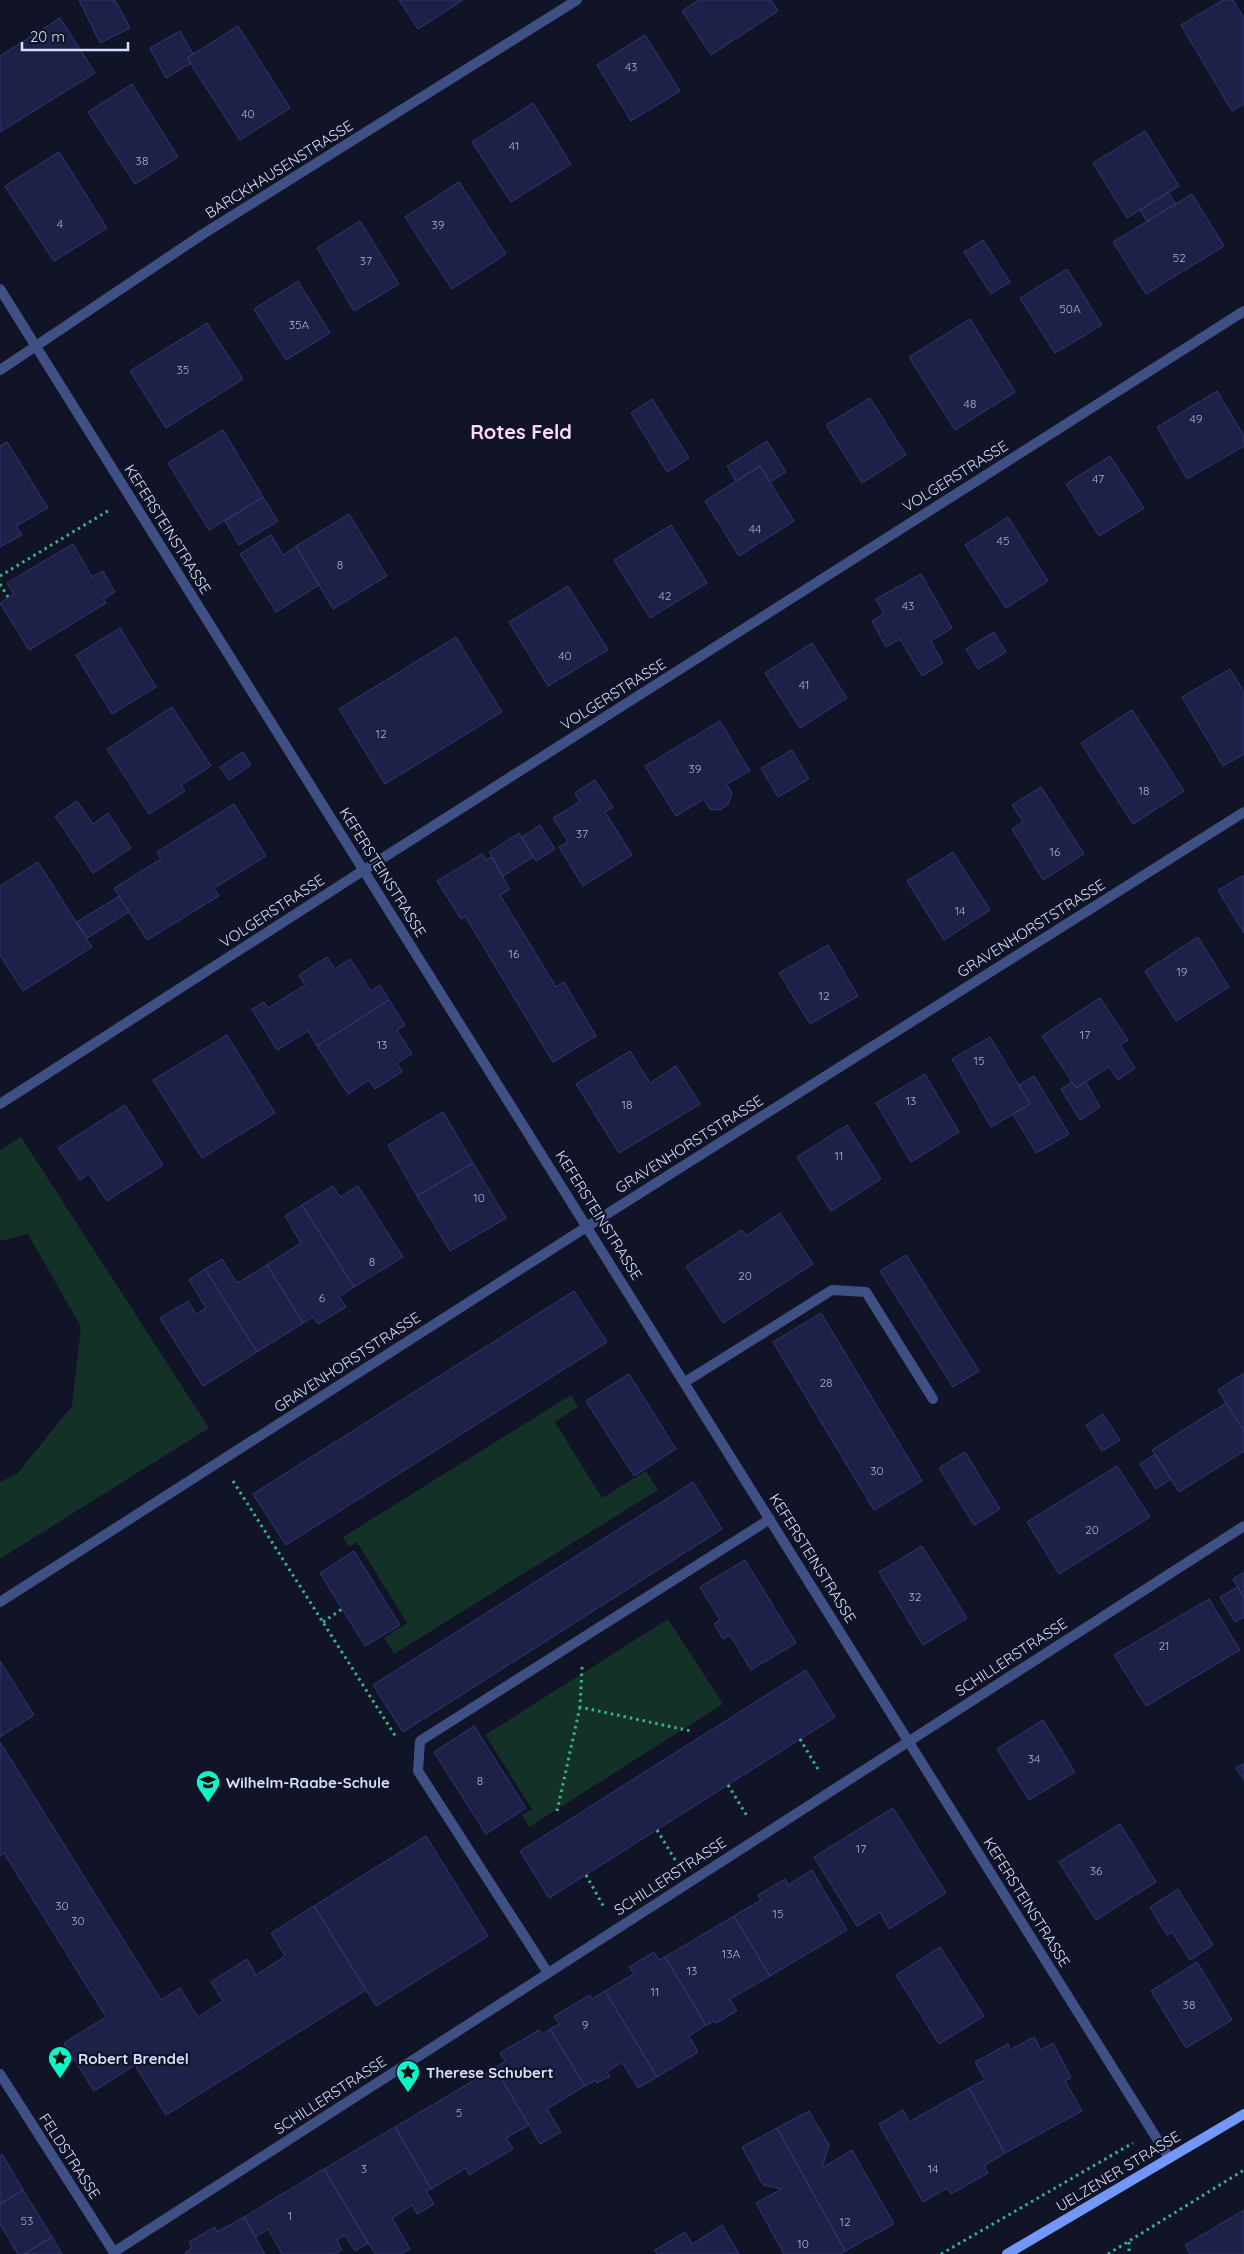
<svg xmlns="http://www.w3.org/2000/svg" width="1244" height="2254" font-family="Quicksand,sans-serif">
<rect width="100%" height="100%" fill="#111327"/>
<path fill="#143127" d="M 21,1137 L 209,1428 L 0,1559 L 0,1482 L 17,1474 L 72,1406 L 81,1327 L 28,1234 L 0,1241 L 0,1150 Z
M 571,1395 L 578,1407 L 555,1422 L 602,1498 L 646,1471 L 658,1490 L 394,1654 L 384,1638 L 407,1623 L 357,1542 L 349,1547 L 343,1537 Z
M 668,1619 L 723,1704 L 529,1827 L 522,1815 L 532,1809 L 485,1735 Z"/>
<path fill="#1e2147" stroke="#313772" d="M 79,0 L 115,0 L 130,28 L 100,43 Z
M 399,0 L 463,0 L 418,29 Z
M 699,0 L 771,0 L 778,11 L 711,55 L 682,11 Z
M 1223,0 L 1233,0 L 1244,18 L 1244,104 L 1232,111 L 1181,25 Z
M 60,18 L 95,73 L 0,132 L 0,56 Z
M 238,26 L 290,108 L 240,140 L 187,58 Z
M 180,31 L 193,54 L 187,58 L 191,63 L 166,78 L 150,48 Z
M 645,35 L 680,91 L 631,121 L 597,65 Z
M 132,84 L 178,157 L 135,184 L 88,112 Z
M 533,103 L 571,164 L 511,202 L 472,142 Z
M 1145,131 L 1179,186 L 1127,218 L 1093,163 Z
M 59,152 L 107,228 L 54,261 L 5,186 Z
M 459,182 L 506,254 L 452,289 L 405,217 Z
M 1168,192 L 1176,204 L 1147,221 L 1140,210 Z
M 1192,194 L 1224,246 L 1146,294 L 1113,242 Z
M 360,221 L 399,284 L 354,311 L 317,248 Z
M 983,240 L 1010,282 L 991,294 L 964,252 Z
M 1067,269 L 1102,325 L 1055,353 L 1020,298 Z
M 298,281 L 330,333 L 286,360 L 254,309 Z
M 970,319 L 1015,392 L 955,430 L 909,357 Z
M 207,323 L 243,379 L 166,428 L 130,371 Z
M 1217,391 L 1244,436 L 1244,446 L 1187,479 L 1157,427 Z
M 870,398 L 906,455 L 862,483 L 826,425 Z
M 652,399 L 689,458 L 667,472 L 631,413 Z
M 223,430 L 263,497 L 209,530 L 168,463 Z
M 767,441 L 786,472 L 770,482 L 760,466 L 736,481 L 727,466 Z
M 7,442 L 48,508 L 16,526 L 22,535 L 0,547 L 0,446 Z
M 1110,456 L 1144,508 L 1099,536 L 1066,484 Z
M 760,466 L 794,521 L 739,556 L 705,501 Z
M 263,497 L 278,521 L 239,545 L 225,521 Z
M 349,514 L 387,576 L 333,609 L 296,546 Z
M 1008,517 L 1048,581 L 1006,608 L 965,545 Z
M 671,525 L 707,583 L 650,618 L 614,560 Z
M 271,535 L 283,555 L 296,546 L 319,585 L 276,612 L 240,554 Z
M 73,544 L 92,577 L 103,571 L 115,592 L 103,599 L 106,603 L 29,650 L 0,603 L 14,594 L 7,583 Z
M 921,574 L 952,628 L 931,641 L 943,663 L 922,676 L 900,639 L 886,647 L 872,621 L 884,614 L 876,599 Z
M 568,586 L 608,650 L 548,686 L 509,622 Z
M 120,628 L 156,687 L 112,714 L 76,655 Z
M 994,632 L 1006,652 L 978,669 L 966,649 Z
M 456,637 L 502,712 L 385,784 L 339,709 Z
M 812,643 L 847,698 L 800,728 L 765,673 Z
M 1230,669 L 1244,692 L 1244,754 L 1223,766 L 1182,697 Z
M 172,707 L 211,766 L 181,785 L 185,791 L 149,814 L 107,749 Z
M 1132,710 L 1184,791 L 1133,824 L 1081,743 Z
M 720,721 L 750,771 L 727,784 L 732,794 L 728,804 L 720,810 L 710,809 L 704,799 L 676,816 L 645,766 Z
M 792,750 L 809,779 L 778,797 L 761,768 Z
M 243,752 L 251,765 L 229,780 L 220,767 Z
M 595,780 L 613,807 L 605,812 L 632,855 L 583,886 L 559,847 L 568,842 L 553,818 L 580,802 L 575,793 Z
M 1041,787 L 1084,854 L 1043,880 L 1012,829 L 1023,822 L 1012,805 Z
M 77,801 L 93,824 L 108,813 L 131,848 L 93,873 L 55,816 Z
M 234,804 L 266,856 L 214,888 L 219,896 L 147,940 L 114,888 L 161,859 L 157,852 Z
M 540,825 L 555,849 L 536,861 L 522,837 Z
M 519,833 L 533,857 L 503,876 L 489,852 Z
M 953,852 L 990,910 L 944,940 L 907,881 Z
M 482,854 L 486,860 L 491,857 L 510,889 L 500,895 L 556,987 L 564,982 L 596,1036 L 553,1062 L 465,916 L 461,919 L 437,881 Z
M 38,862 L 92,947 L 23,991 L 0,955 L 0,886 Z
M 1244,875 L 1244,933 L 1218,890 Z
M 119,896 L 129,912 L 87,938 L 77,922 Z
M 1198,937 L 1229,987 L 1176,1021 L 1145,971 Z
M 828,945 L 858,996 L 810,1024 L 779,973 Z
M 327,957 L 335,969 L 350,959 L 371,991 L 380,985 L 389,1000 L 317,1046 L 308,1031 L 277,1050 L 252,1009 L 264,1002 L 268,1008 L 305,985 L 299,975 Z
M 1100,998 L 1128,1040 L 1120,1045 L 1135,1068 L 1118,1080 L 1109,1067 L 1076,1088 L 1042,1036 Z
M 389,1000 L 405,1025 L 397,1030 L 412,1054 L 397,1063 L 402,1072 L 375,1089 L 369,1080 L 348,1094 L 317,1046 Z
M 227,1035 L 275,1113 L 202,1158 L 153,1080 Z
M 990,1037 L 1030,1104 L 991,1127 L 952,1059 Z
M 630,1051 L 650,1083 L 676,1066 L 700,1104 L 619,1153 L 576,1084 Z
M 925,1074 L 959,1132 L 911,1162 L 876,1103 Z
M 1034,1076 L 1069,1134 L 1036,1153 L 1013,1114 L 1030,1104 L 1019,1085 Z
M 1072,1082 L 1076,1088 L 1086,1082 L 1100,1107 L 1080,1120 L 1061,1089 Z
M 125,1105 L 163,1165 L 107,1201 L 89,1174 L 80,1180 L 58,1148 Z
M 443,1112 L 473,1163 L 417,1196 L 388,1145 Z
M 847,1125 L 881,1179 L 831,1211 L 797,1157 Z
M 473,1163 L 506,1218 L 450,1251 L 417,1196 Z
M 333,1186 L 340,1197 L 358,1186 L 403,1257 L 354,1287 L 302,1205 Z
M 302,1205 L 354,1287 L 339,1297 L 346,1307 L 318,1324 L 313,1317 L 303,1323 L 267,1265 L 301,1243 L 285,1216 Z
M 780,1213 L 813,1264 L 723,1323 L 686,1266 L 742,1230 L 746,1236 Z
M 906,1255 L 979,1371 L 953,1387 L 880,1271 Z
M 222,1259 L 237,1283 L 267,1265 L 303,1323 L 257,1352 L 205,1269 Z
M 205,1269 L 257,1352 L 203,1386 L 160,1318 L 188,1301 L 196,1314 L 206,1308 L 189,1280 Z
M 574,1291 L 607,1342 L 286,1545 L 253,1494 Z
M 821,1313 L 922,1481 L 874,1510 L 773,1342 Z
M 1244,1373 L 1244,1431 L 1218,1390 Z
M 629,1374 L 676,1449 L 634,1476 L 586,1401 Z
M 1226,1403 L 1244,1431 L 1244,1451 L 1179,1492 L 1152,1450 Z
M 1103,1414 L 1120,1440 L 1102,1451 L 1086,1425 Z
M 965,1452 L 1000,1509 L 974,1525 L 939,1468 Z
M 1155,1454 L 1171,1479 L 1156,1489 L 1140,1464 Z
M 1117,1466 L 1150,1517 L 1059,1574 L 1027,1522 Z
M 693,1482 L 722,1529 L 403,1732 L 373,1685 Z
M 922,1546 L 967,1618 L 923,1645 L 879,1572 Z
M 354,1551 L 400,1625 L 365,1646 L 320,1573 Z
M 745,1560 L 796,1643 L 751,1670 L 730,1635 L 723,1639 L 714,1624 L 720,1620 L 700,1587 Z
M 1244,1572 L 1244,1598 L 1233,1579 Z
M 1238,1587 L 1244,1598 L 1244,1617 L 1235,1622 L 1220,1597 Z
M 1209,1599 L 1240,1650 L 1146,1706 L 1114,1655 Z
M 0,1661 L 34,1715 L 0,1737 Z
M 806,1670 L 835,1717 L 549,1898 L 520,1851 Z
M 1043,1720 L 1075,1772 L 1029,1800 L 997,1749 Z
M 474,1726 L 526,1808 L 486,1834 L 434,1752 Z
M 0,1742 L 161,2000 L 180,1988 L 198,2017 L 223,2001 L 211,1982 L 247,1959 L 256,1975 L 285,1956 L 271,1933 L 314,1906 L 366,1990 L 166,2115 L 135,2065 L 94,2091 L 64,2043 L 106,2017 L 4,1853 L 0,1856 Z
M 1244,1763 L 1244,1780 L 1236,1768 Z
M 893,1808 L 946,1893 L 889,1929 L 880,1912 L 857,1926 L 814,1857 Z
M 1120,1824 L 1156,1882 L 1096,1920 L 1059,1862 Z
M 426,1836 L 488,1936 L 376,2006 L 314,1906 Z
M 812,1870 L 847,1930 L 770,1976 L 734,1916 L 761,1900 L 758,1895 L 785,1879 L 788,1885 Z
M 1178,1889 L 1213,1945 L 1190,1960 L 1172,1932 L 1167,1935 L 1150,1907 Z
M 734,1916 L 770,1976 L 730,1999 L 737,2011 L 716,2023 L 714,2021 L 706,2025 L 665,1957 Z
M 940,1947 L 984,2016 L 939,2044 L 896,1975 Z
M 654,1952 L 659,1960 L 665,1957 L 706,2025 L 689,2036 L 698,2052 L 657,2077 L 605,1991 L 634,1974 L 629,1967 Z
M 1197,1962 L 1232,2020 L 1186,2048 L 1151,1991 Z
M 605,1991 L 657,2077 L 638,2088 L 622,2062 L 607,2072 L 610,2076 L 597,2083 L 596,2080 L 585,2086 L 550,2029 L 559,2024 L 554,2016 L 590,1995 L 592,1999 Z
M 550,2029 L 585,2086 L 547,2109 L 561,2132 L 540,2144 L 495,2068 L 505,2061 L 500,2053 L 539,2030 L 542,2034 Z
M 1034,2037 L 1041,2050 L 1053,2043 L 1071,2078 L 1065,2081 L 1082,2111 L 1005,2153 L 969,2088 L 985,2080 L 975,2062 L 1008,2044 L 1010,2050 Z
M 495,2068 L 529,2125 L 506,2138 L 513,2149 L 469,2175 L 466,2168 L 431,2189 L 395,2127 Z
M 969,2088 L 1005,2153 L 984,2166 L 988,2173 L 951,2194 L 947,2188 L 923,2202 L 879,2124 L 903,2110 L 909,2122 Z
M 809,2111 L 829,2145 L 822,2168 L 852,2150 L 894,2224 L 845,2251 L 777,2128 Z
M 395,2127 L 431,2189 L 426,2191 L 434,2204 L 417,2214 L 412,2205 L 392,2218 L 410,2249 L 401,2254 L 375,2254 L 324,2169 Z
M 777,2128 L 845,2251 L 841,2254 L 784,2254 L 756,2203 L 782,2189 L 763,2185 L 742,2147 Z
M 2,2154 L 23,2190 L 0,2204 L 0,2156 Z
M 324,2169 L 368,2243 L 355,2251 L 345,2235 L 337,2240 L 342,2250 L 335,2254 L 282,2254 L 268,2229 L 256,2237 L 244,2217 Z
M 23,2190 L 52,2237 L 24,2254 L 18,2254 L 0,2224 L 0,2204 Z
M 1244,2210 L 1244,2254 L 1190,2254 L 1185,2245 Z
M 244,2217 L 265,2254 L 186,2254 L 185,2252 L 192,2248 L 189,2242 L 215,2227 L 217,2232 Z
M 722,2225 L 739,2254 L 657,2254 L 655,2250 L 685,2232 L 692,2244 Z
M 52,2237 L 62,2254 L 24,2254 Z"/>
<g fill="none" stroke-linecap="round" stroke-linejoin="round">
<path stroke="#35b588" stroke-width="3" stroke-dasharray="2.5 4" stroke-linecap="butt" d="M 0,576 L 111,509
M 0,584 L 8,597
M 233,1481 L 396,1737
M 323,1622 L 342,1609
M 582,1667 L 580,1707 L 691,1731
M 800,1739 L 819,1771
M 728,1785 L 747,1816
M 557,1811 L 580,1707
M 657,1830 L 677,1863
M 586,1875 L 605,1909
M 1129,2242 L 1129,2254
M 941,2254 L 1133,2143
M 1108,2254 L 1244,2170"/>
<path stroke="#3e5084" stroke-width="10" d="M 685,1382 L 832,1290 L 866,1292 L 933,1399
M 548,1973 L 418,1771 L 420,1741 L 770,1519"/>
<path stroke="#3e5084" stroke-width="10" d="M 0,289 L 1169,2158
M 0,370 L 203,234 L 577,0
M 0,1104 L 364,870 L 1244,311
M 0,1602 L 588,1226 L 1244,812
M 0,2074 L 115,2254
M 114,2252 L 1244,1526"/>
<path stroke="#7397f9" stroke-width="10" d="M 1007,2254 L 1244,2114"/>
</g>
<defs>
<g id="school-pin" transform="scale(1.25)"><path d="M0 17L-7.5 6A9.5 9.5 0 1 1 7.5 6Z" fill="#0df5c8" stroke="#111327"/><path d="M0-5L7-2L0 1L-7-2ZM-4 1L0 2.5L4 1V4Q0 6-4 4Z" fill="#111"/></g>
<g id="sight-pin" transform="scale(1.25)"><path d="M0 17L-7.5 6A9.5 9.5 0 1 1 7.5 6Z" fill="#0df5c8" stroke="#111327"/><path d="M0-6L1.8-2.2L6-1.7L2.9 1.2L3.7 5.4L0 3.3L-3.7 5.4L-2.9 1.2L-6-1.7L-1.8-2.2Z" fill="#111"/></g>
</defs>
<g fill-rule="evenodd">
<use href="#school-pin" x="208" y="1782"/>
<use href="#sight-pin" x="60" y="2058"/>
<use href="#sight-pin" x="408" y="2072"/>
</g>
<g text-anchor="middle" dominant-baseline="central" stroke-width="4.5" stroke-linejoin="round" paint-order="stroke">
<g font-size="12" fill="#aab0d0">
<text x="631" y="66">43</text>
<text x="248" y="113">40</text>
<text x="514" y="145">41</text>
<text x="142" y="160">38</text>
<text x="60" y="223">4</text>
<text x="438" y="224">39</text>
<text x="1179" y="257">52</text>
<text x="366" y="260">37</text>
<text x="1070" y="308">50A</text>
<text x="299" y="324">35A</text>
<text x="183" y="369">35</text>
<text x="970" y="403">48</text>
<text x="1196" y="418">49</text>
<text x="1098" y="478">47</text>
<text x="755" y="528">44</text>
<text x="1003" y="540">45</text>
<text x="340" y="564">8</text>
<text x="665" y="595">42</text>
<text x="908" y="605">43</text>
<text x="565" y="655">40</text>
<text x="804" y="684">41</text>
<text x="381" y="733">12</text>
<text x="695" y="768">39</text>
<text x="1144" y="790">18</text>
<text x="582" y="833">37</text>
<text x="1055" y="851">16</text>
<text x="960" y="910">14</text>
<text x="514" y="953">16</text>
<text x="1182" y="971">19</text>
<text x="824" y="995">12</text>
<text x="1085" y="1034">17</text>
<text x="382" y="1044">13</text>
<text x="979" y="1060">15</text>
<text x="911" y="1100">13</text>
<text x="627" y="1104">18</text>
<text x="839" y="1155">11</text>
<text x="479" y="1197">10</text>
<text x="372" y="1261">8</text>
<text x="745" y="1275">20</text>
<text x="322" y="1297">6</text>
<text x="826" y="1382">28</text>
<text x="877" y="1470">30</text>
<text x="1092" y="1529">20</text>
<text x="915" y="1596">32</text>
<text x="1164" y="1645">21</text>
<text x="1034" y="1758">34</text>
<text x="480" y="1780">8</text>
<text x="861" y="1848">17</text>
<text x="1096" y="1870">36</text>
<text x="62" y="1905">30</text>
<text x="778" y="1913">15</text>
<text x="78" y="1920">30</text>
<text x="731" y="1953">13A</text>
<text x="692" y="1970">13</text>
<text x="655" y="1991">11</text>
<text x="1189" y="2004">38</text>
<text x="585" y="2024">9</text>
<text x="459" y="2112">5</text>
<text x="364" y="2168">3</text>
<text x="933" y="2168">14</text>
<text x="290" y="2215">1</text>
<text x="27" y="2220">53</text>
<text x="845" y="2221">12</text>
<text x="803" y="2243">10</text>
</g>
<g font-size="15" fill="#d8dffd" stroke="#111327">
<text transform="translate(279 169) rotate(-32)">BARCKHAUSENSTRASSE</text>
<text transform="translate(955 476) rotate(-32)">VOLGERSTRASSE</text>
<text transform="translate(168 529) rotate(58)">KEFERSTEINSTRASSE</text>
<text transform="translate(613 694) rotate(-32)">VOLGERSTRASSE</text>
<text transform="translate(383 872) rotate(58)">KEFERSTEINSTRASSE</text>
<text transform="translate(272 911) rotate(-33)">VOLGERSTRASSE</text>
<text transform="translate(1031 928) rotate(-32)">GRAVENHORSTSTRASSE</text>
<text transform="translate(689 1144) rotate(-32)">GRAVENHORSTSTRASSE</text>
<text transform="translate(599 1215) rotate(58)">KEFERSTEINSTRASSE</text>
<text transform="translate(347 1362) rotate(-33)">GRAVENHORSTSTRASSE</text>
<text transform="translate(813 1558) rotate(58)">KEFERSTEINSTRASSE</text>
<text transform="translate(1011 1657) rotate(-33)">SCHILLERSTRASSE</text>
<text transform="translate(670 1876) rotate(-33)">SCHILLERSTRASSE</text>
<text transform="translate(1027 1902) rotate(58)">KEFERSTEINSTRASSE</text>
<text transform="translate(330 2095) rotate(-33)">SCHILLERSTRASSE</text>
<text transform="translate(70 2156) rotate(57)">FELDSTRASSE</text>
<text transform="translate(1118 2171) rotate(-31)">UELZENER STRASSE</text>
</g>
<g font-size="15" font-weight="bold" fill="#d8dffd" stroke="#111327" text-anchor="start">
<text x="226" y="1782">Wilhelm-Raabe-Schule</text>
<text x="78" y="2058">Robert Brendel</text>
<text x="426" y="2072">Therese Schubert</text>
</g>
<g font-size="20" font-weight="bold" fill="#fddafb" stroke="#111327">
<text x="521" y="431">Rotes Feld</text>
</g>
</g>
<path d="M22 42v8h106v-8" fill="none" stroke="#d8dffd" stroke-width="2.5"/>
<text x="30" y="42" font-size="15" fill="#d8dffd" stroke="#111327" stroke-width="4" paint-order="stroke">20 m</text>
</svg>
